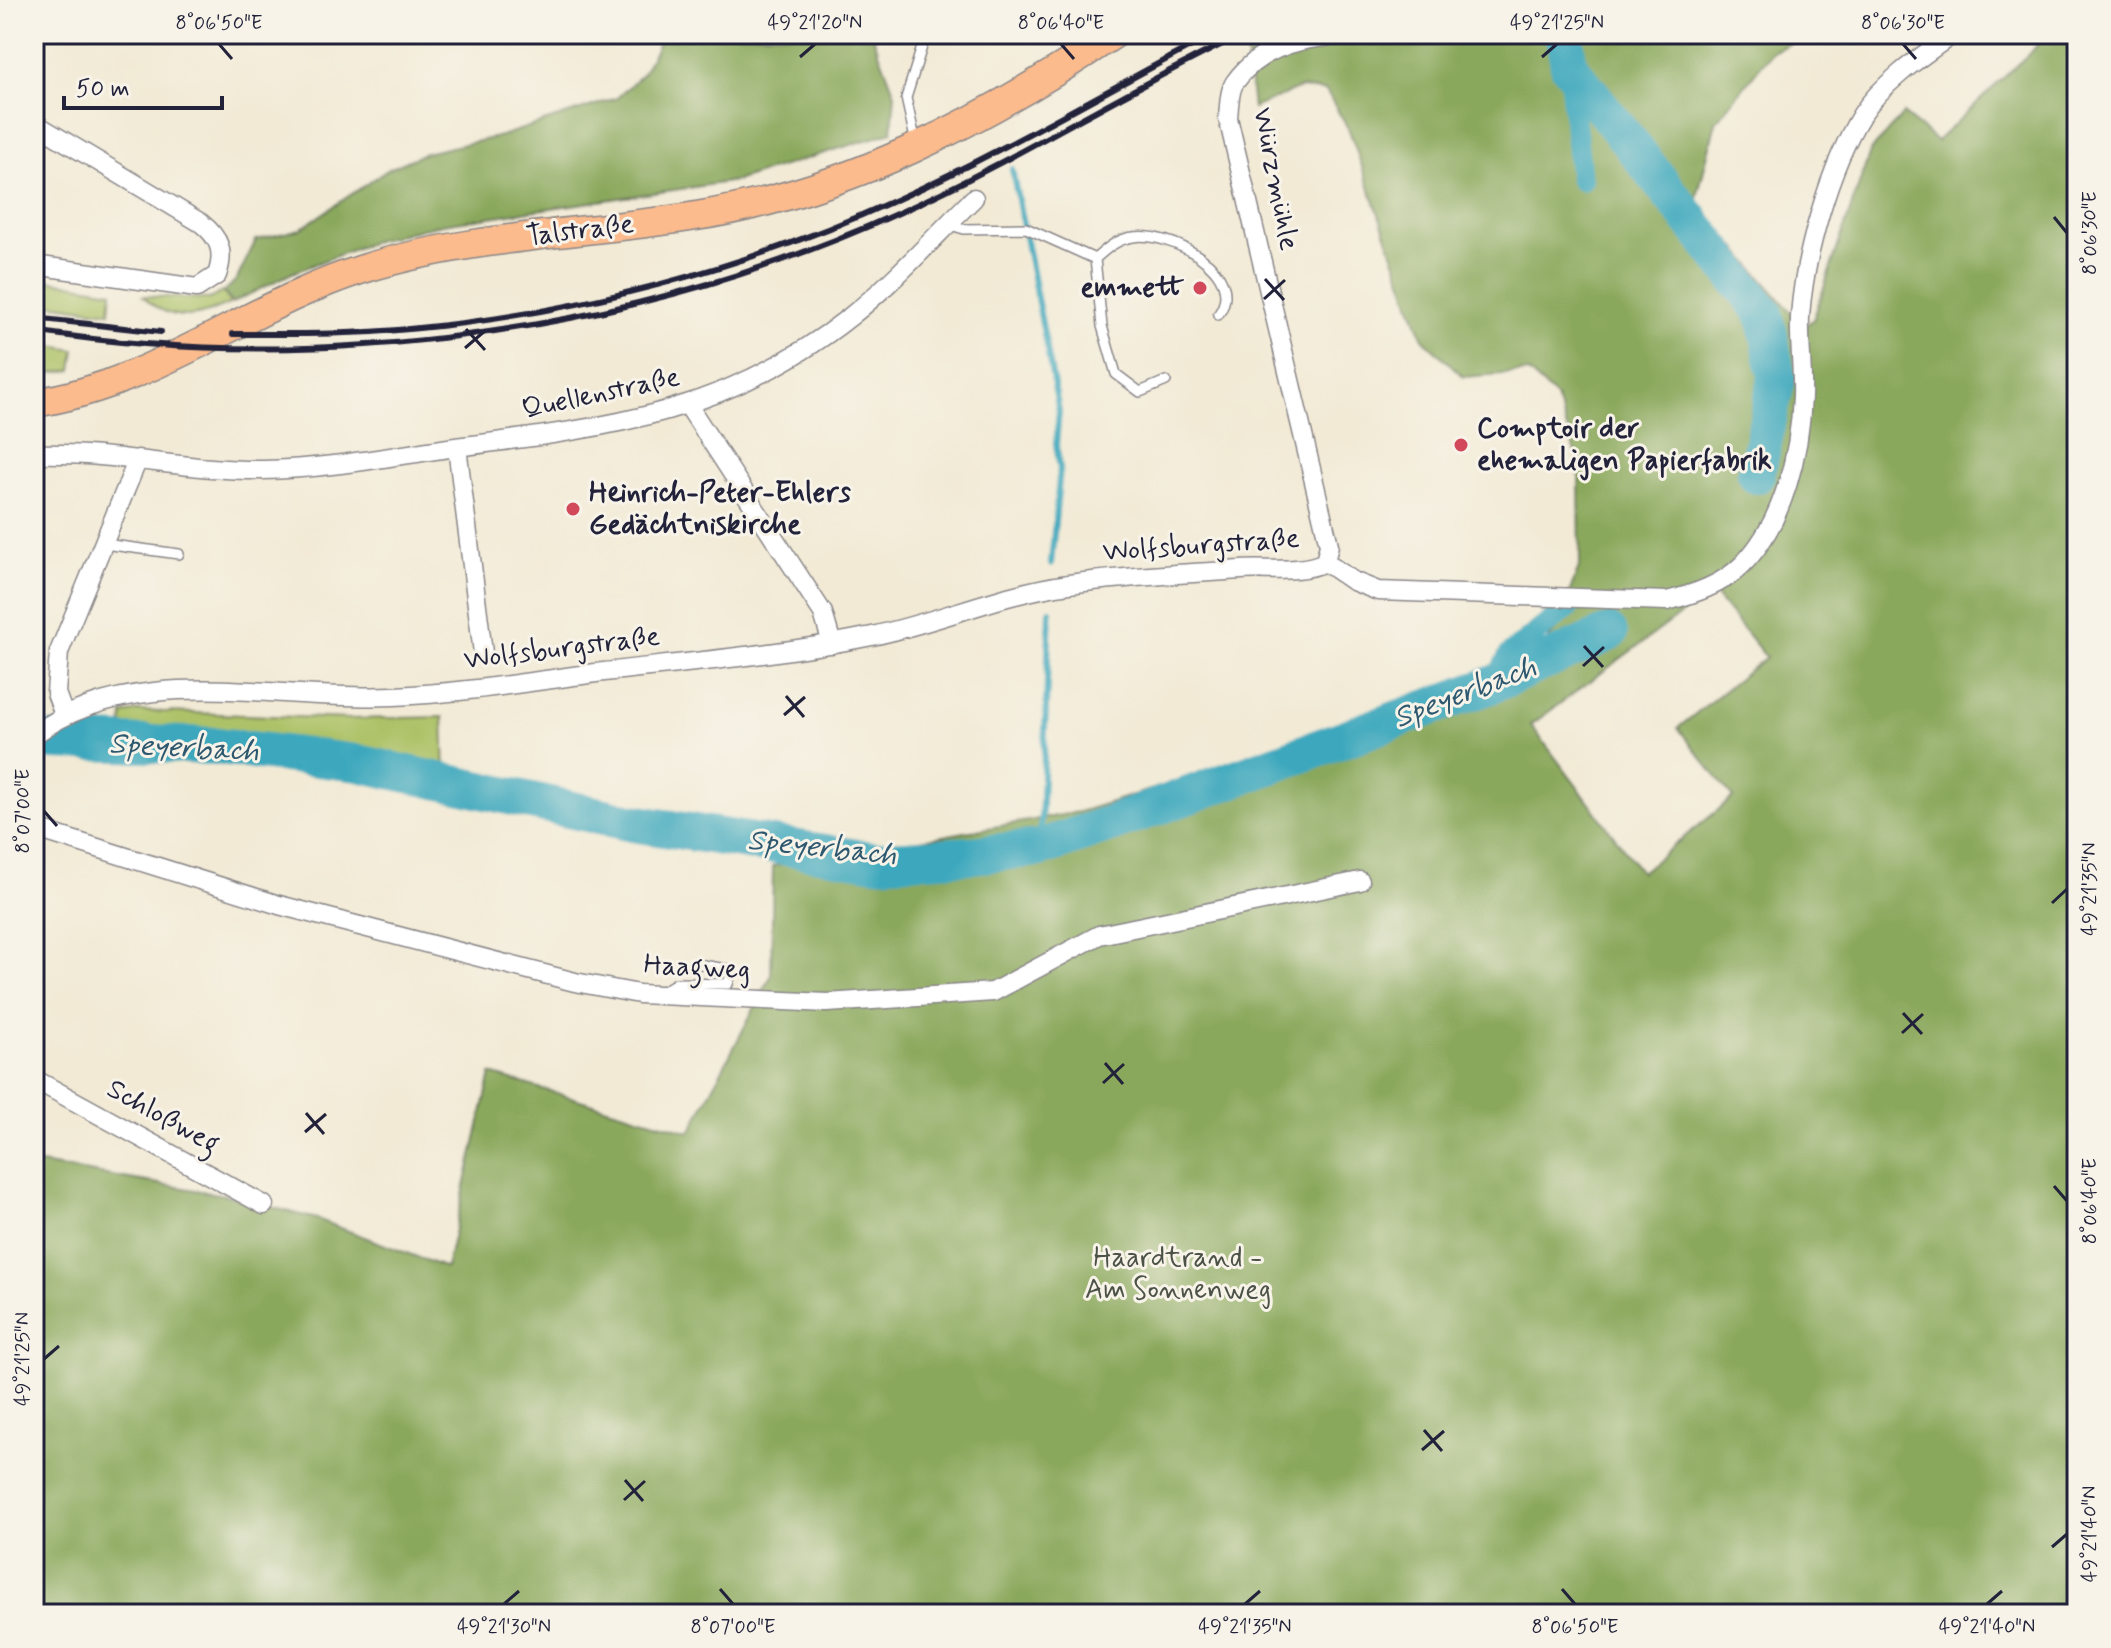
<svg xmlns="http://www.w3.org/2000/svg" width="2111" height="1648" font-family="Mynerve,sans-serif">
<rect width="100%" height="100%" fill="#f7f3e8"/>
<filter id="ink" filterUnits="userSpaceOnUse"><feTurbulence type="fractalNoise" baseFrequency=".0125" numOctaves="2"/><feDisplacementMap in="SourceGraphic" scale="16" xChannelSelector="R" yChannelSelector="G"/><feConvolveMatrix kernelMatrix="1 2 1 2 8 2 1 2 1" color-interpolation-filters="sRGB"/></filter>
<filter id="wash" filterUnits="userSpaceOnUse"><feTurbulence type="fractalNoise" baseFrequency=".006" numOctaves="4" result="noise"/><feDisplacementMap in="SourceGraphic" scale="32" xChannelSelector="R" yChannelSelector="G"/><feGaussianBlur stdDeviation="1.8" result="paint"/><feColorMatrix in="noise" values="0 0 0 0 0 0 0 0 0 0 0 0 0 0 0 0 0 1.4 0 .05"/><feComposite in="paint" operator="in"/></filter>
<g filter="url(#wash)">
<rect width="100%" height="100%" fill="#f2ead5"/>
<path fill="#adc267" stroke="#687251" stroke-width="2" d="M 34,278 L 112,291 L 110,312 L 34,302 Z
M 223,292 L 231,303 C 197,319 171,324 143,296 L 209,299 Z
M 34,343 L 75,350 L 72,370 L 34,375 Z
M 139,711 L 349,719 L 443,717 L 445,772 L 219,738 L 122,739 L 123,714 Z"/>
<path fill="#8aa85c" stroke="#56654c" stroke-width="2" fill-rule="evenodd" d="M 656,34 L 872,34 L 895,94 L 892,132 L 735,181 L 442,224 L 375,241 L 292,273 L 232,303 L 224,292 L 237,279 L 256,240 L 300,229 L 389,169 L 425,153 L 501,136 L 617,98 L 643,73 L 658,45 Z
M 1276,34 L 1810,34 L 1772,52 L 1716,122 L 1696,201 L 1803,326 L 1813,320 L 1870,152 L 1903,114 L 1937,141 L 2037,46 L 2029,34 L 2077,34 L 2077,1614 L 34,1614 L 34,1163 L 225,1195 L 317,1219 L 446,1268 L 491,1074 L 690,1132 L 771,976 L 773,866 L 1079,812 L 1519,676 L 1555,631 L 1580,564 L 1579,464 L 1556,397 L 1528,372 L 1464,377 L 1423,339 L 1349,130 L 1326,91 L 1300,88 L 1253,108 L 1246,48 ZM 1712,591 L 1766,657 L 1678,728 L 1733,798 L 1641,872 L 1531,725 Z"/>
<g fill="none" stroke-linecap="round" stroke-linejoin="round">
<path stroke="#3da8bd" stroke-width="6" d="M 1012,169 L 1059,411 L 1056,444 L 1060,468 L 1051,564
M 1040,848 L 1050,611"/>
<path stroke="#3da8bd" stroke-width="22" d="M 1569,66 L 1581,180
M 1494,684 L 1510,654 L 1569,607"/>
<path stroke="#3da8bd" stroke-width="38" d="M 1564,34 L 1569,66 L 1765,314 L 1777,378 L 1756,475
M 53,741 L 219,746 L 358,763 L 632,823 L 876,861 L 972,855 L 1040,848 L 1110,824 L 1494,684 L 1609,633"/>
</g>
</g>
<g filter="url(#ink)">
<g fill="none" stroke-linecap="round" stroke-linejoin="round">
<g stroke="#8a8688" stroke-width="12">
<path id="lane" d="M 916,143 L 906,98 L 926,34
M 947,224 L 964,229 L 1026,228 L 1095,259 L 1102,326 L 1116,374 L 1140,392 L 1166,381
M 1095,259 C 1106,249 1117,239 1133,237 C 1169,231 1249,272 1218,315
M 104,544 L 179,554
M 660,993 L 676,983 L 728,984 L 732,970 L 697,964"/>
</g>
<g stroke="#8a8688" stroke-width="21">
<path id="street" d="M 34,123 L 201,223 C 220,238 225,252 217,275 L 197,288 L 34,265
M 689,407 L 823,613 L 832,644
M 457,447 L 483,653
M 34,454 C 111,451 186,471 263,470 C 327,469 392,456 456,447 C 606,428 728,414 851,316 C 895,281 933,238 974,198
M 1325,562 L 1353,581 L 1378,591 L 1667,601 C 1694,594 1722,585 1742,565 C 1784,523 1800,452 1802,396 C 1803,370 1799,343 1800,317 C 1804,256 1830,165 1862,114 C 1883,82 1922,56 1953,34
M 1325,562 L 1329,545 L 1228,118 C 1229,108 1229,90 1235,82 C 1273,28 1349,36 1407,34
M 64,715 L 56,693 L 59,652 L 138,459
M 34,735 C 135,660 277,702 394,696 C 464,693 534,681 604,672 C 693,662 784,654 872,636 C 939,622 1002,593 1069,584 C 1126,576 1184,574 1241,570 C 1268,568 1299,574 1325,562
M 34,828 L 279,905 L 575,982 L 639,994 L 827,1003 L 993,992 L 1099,935 L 1360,881
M 34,1079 L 264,1205"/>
</g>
<g stroke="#8a8688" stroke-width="31">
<path id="primary" d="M 34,403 C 154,385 249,305 363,269 C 468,236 581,234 690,217 C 845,194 985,120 1114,34"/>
</g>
<use href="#lane" stroke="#fff" stroke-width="9"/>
<use href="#street" stroke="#fff" stroke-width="18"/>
<use href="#primary" stroke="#fbbb8d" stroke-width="28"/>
<path stroke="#22223b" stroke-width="6" d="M 34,318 L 161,332
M 34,331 C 322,376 637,333 903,211 C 1019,158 1127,89 1243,34
M 233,334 C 292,334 350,335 409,329 C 576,314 745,269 898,199 C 1006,150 1109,89 1214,34"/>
</g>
</g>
<path fill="none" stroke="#22223b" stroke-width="3" d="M 219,44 L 232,59M 1061,44 L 1074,59M 1903,44 L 1916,59M 800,57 L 815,44M 1542,57 L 1557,44M 2054,217 L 2067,233M 1265,279 L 1284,300M 1264,299 L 1285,280M 466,329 L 485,350M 465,348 L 486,330M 1584,646 L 1603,667M 1583,666 L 1604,647M 786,696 L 804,717M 784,715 L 805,697M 44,811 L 57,826M 2052,903 L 2067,889M 1903,1013 L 1922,1034M 1902,1033 L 1923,1014M 1105,1063 L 1123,1084M 1103,1083 L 1124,1064M 306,1113 L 324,1134M 305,1132 L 326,1114M 2054,1186 L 2067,1201M 44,1359 L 59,1346M 1424,1430 L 1442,1451M 1422,1450 L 1444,1431M 625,1480 L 643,1501M 624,1500 L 645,1481M 2052,1547 L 2067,1534M 720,1589 L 733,1604M 1562,1589 L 1575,1604M 504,1604 L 519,1591M 1245,1604 L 1260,1591M 1987,1604 L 2002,1591"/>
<g fill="#d1495b" stroke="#f7f3e8" stroke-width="3">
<circle cx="1200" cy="288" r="8"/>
<circle cx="1461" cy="445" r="8"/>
<circle cx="573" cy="509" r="8"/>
</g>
<g text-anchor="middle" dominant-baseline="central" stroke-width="6" stroke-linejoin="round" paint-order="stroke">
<g font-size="28" fill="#22223b" stroke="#f7f3e8">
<text transform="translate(1275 179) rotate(79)">Würzmühle</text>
<text transform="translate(580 231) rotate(-7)">Talstraße</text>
<text transform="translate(601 394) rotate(-12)">Quellenstraße</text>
<text transform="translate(1201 546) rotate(-4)">Wolfsburgstraße</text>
<text transform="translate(562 649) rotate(-7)">Wolfsburgstraße</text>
<text transform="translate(697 968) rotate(3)">Haagweg</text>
<text transform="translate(163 1117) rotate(29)">Schloßweg</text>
</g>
<g font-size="28" font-weight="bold" fill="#22223b" stroke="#f7f3e8" text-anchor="start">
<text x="1184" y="288" text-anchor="end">emmett</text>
<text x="1477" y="429">Comptoir der<tspan x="1477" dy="32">ehemaligen Papierfabrik</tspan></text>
<text x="589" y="493">Heinrich-Peter-Ehlers<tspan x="589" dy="32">Gedächtniskirche</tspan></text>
</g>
<g font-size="28" fill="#4c5248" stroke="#f7f3e8">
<text x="1178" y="1258">Haardtrand -<tspan x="1178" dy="32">Am Sonnenweg</tspan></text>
</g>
<g font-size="30" font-style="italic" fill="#2d586f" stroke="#f7f3e8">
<text transform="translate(1465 693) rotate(-21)">Speyerbach</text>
<text transform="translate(184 748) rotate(3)">Speyerbach</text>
<text transform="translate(822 848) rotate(6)">Speyerbach</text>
</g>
</g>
<rect width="2111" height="1648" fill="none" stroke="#f7f3e8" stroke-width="88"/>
<path d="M64 96v12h158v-12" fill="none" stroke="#22223b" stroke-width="4"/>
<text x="76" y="96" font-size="24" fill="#22223b" stroke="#f7f3e8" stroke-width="6" paint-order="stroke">50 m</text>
<rect x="44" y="44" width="2023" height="1560" fill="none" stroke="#22223b" stroke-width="3"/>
<g font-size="20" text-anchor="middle" fill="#22223b">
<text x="219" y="29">8°06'50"E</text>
<text x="815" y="29">49°21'20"N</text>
<text x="1061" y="29">8°06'40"E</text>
<text x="1557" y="29">49°21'25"N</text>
<text x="1903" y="29">8°06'30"E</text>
<text transform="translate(2089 233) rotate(-90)" y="7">8°06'30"E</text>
<text transform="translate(22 811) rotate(-90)" y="7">8°07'00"E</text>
<text transform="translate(2089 889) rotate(-90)" y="7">49°21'35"N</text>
<text transform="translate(2089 1201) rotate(-90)" y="7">8°06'40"E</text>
<text transform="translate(22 1359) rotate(-90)" y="7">49°21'25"N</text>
<text transform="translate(2089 1534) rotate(-90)" y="7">49°21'40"N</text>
<text x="504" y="1633">49°21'30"N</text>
<text x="733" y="1633">8°07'00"E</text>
<text x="1245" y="1633">49°21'35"N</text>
<text x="1575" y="1633">8°06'50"E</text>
<text x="1987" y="1633">49°21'40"N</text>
</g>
</svg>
